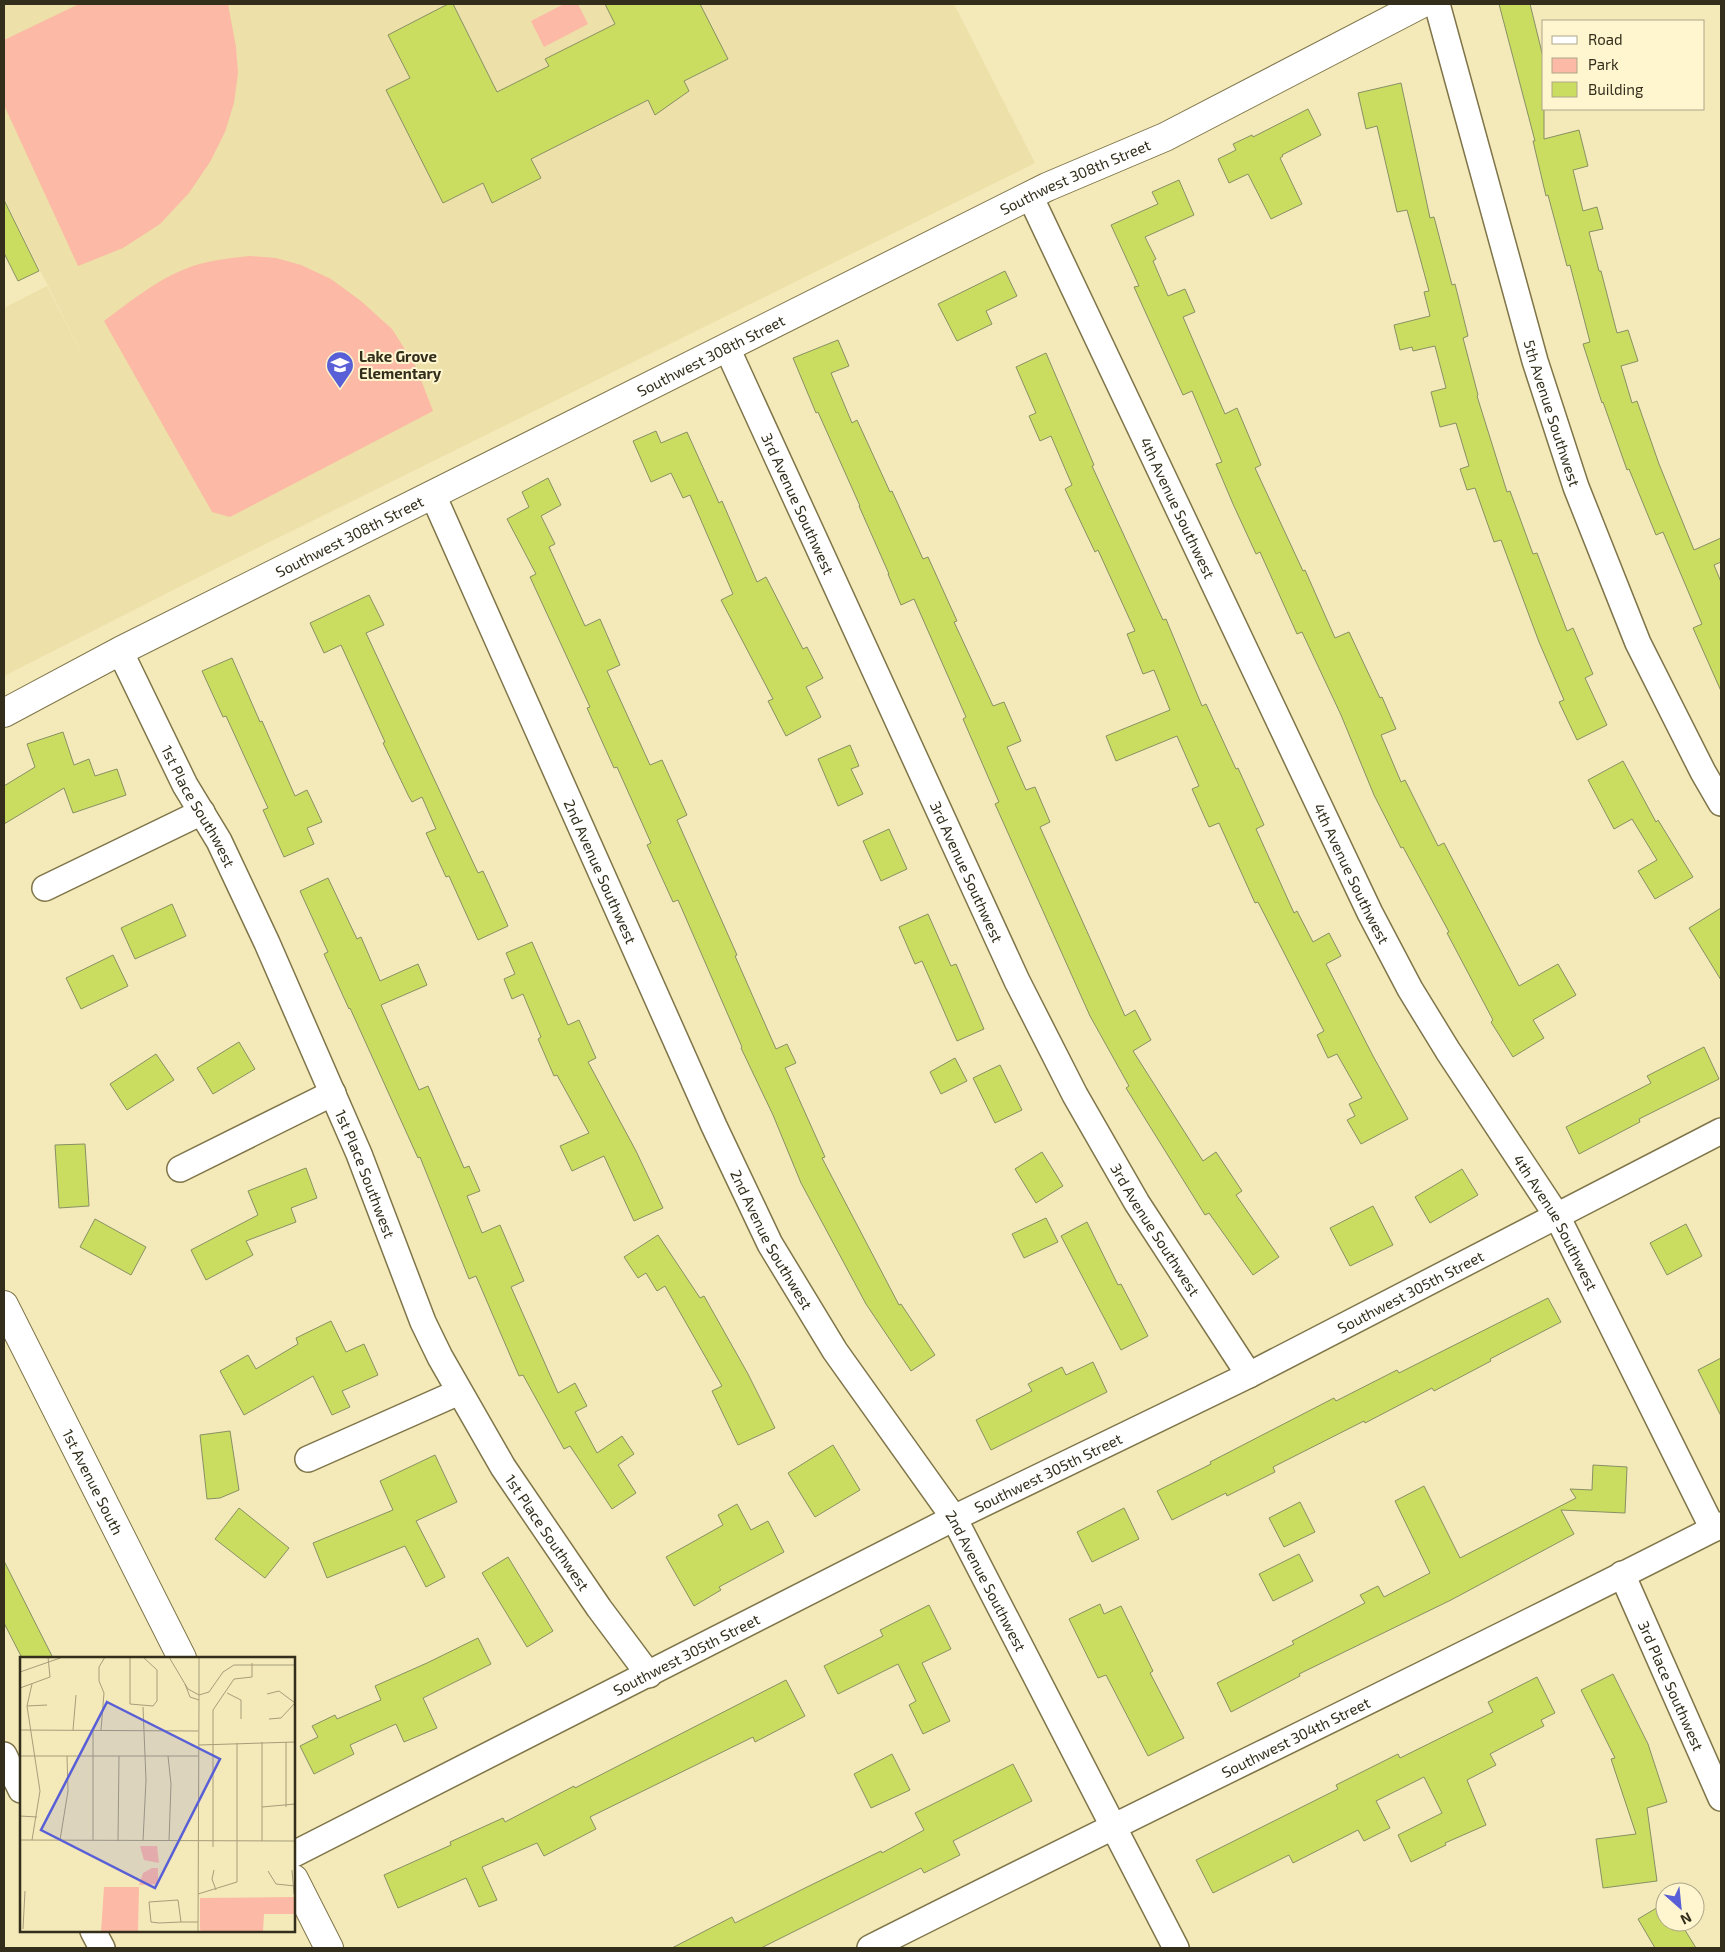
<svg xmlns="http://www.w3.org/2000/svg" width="1725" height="1952" font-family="'Exo 2',sans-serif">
<rect width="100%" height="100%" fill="#f4e9b9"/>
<path fill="#ede0a8" d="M 4,4 L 954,4 L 1035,163 L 195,579 L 4,676 L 4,308 L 47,286 L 97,384 L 4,198 Z"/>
<path fill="#fcb9a5" d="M 79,4 L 228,4 L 236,47 L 238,73 L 234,103 L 225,132 L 210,162 L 189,193 L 160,224 L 123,248 L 78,266 L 4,105 L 4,40 Z
M 564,4 L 578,4 L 588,24 L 544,47 L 531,21 Z
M 250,256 L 276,258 L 301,265 L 331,279 L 361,301 L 392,329 L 416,367 L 433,411 L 230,517 L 212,512 L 104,321 C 131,301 160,277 193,266 C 211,260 231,258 250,256 Z"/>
<path fill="#cadd60" stroke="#889064" d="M 448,4 L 453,4 L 497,92 L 549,66 L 545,59 L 615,24 L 605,4 L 700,4 L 728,59 L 684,81 L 689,91 L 655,115 L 648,100 L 531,159 L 541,178 L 492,203 L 483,183 L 443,203 L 386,90 L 410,78 L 388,35 Z
M 1499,4 L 1530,4 L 1544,61 L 1544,139 L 1579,130 L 1588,166 L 1573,170 L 1583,211 L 1597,207 L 1603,229 L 1589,232 L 1599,271 L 1601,271 L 1617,333 L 1628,330 L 1638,361 L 1621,366 L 1632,403 L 1637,401 L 1659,464 L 1694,550 L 1721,538 L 1721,562 L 1714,565 L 1721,582 L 1721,691 L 1693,628 L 1702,624 L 1663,532 L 1656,535 L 1629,469 L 1627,470 L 1603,402 L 1602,403 L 1583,344 L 1590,342 L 1570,265 L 1567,266 L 1548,195 L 1546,196 L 1533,141 L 1535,141 Z
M 1401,83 L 1430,218 L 1434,217 L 1452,285 L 1455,284 L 1468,336 L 1463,338 L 1478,395 L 1477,396 L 1507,492 L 1510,491 L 1533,554 L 1537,553 L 1567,631 L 1573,628 L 1593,674 L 1585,678 L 1607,725 L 1577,740 L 1559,702 L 1564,700 L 1539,642 L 1501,540 L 1494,542 L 1475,488 L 1467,490 L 1460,469 L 1469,466 L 1456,423 L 1440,427 L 1431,392 L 1446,388 L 1435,346 L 1413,351 L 1412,347 L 1400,350 L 1394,325 L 1430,316 L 1424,292 L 1429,291 L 1407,210 L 1397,212 L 1377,126 L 1366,129 L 1358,93 Z
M 1308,109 L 1321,135 L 1282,155 L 1283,156 L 1280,158 L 1302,204 L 1271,219 L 1248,174 L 1229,183 L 1218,159 L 1236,150 L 1233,144 L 1252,135 L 1253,137 Z
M 1179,180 L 1194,215 L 1145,237 L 1156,259 L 1153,261 L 1168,296 L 1185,289 L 1195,312 L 1183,317 L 1225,414 L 1237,408 L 1261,465 L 1255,468 L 1303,571 L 1305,570 L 1335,638 L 1349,632 L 1380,698 L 1382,697 L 1396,729 L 1381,735 L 1401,782 L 1405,780 L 1438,846 L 1444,843 L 1519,986 L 1558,964 L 1576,995 L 1533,1020 L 1544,1038 L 1513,1057 L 1491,1022 L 1493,1020 L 1447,933 L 1449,932 L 1403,847 L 1401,848 L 1374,795 L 1341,715 L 1302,632 L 1297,634 L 1260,552 L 1256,554 L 1233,504 L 1216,464 L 1222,462 L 1192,391 L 1183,395 L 1134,287 L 1139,286 L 1111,225 L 1158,204 L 1152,192 Z
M 4,200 L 39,271 L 18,281 L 4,253 Z
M 1005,271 L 1017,296 L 986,311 L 992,324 L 957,341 L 938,304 Z
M 838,340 L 849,366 L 831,373 L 852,423 L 857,420 L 890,492 L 892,491 L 923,559 L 928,557 L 957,621 L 954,622 L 993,706 L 1004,702 L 1021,741 L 1007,747 L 1026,790 L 1035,787 L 1050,822 L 1040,827 L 1125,1016 L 1135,1010 L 1151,1040 L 1133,1051 L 1203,1161 L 1216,1152 L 1242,1191 L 1236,1195 L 1279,1257 L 1253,1275 L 1209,1213 L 1205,1215 L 1126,1088 L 1129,1086 L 1090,1016 L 995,804 L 999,802 L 963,719 L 966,717 L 914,599 L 901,605 L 888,574 L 889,574 L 859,506 L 860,506 L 818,412 L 816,413 L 793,358 Z
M 1046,353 L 1094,465 L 1092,466 L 1163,620 L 1166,619 L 1202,706 L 1206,704 L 1236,769 L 1238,768 L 1264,825 L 1256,829 L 1294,913 L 1297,911 L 1313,942 L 1329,933 L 1341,956 L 1326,964 L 1373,1056 L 1408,1119 L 1361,1144 L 1347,1120 L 1355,1116 L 1349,1104 L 1362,1098 L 1337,1054 L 1328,1058 L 1317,1035 L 1324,1031 L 1258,902 L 1255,903 L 1219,823 L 1209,827 L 1192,789 L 1199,786 L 1177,736 L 1116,761 L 1106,736 L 1170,710 L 1154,670 L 1143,674 L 1127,634 L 1135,631 L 1098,550 L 1095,552 L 1065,489 L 1072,485 L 1051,436 L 1040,441 L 1029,416 L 1036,413 L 1016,367 Z
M 656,431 L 661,443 L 687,432 L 719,503 L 722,501 L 757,582 L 766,577 L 803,649 L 807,647 L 823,678 L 806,687 L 821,717 L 786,736 L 768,701 L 773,699 L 721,600 L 733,594 L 690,495 L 683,498 L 671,473 L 651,482 L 633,441 Z
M 548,478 L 561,505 L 541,516 L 555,544 L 549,547 L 585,626 L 600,619 L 620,665 L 607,671 L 650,765 L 662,760 L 687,815 L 677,820 L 737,955 L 735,956 L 776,1049 L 787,1044 L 796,1063 L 785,1068 L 825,1157 L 822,1158 L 899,1305 L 901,1304 L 935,1355 L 911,1371 L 866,1304 L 801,1183 L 773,1115 L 741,1048 L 742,1047 L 678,900 L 673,902 L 647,845 L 651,843 L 617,767 L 614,768 L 587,708 L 590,707 L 530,577 L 536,574 L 507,519 L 529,507 L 522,492 Z
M 369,595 L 384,625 L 366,633 L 478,873 L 483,871 L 508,926 L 478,940 L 449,876 L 446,877 L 426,833 L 436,829 L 422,797 L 412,802 L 409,797 L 383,743 L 385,742 L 341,645 L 324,653 L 310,623 Z
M 232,658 L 260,722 L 262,721 L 295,796 L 307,790 L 322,822 L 307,828 L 314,844 L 284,857 L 263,810 L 268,808 L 226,716 L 223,717 L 202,671 Z
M 63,732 L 74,765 L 89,759 L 95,776 L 117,769 L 126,795 L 73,813 L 64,788 L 4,824 L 4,786 L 35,767 L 27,744 Z
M 850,745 L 859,766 L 851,769 L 863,794 L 838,806 L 818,759 Z
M 1623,761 L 1656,822 L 1658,820 L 1693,877 L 1655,899 L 1638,871 L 1657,860 L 1632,819 L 1614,829 L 1588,780 Z
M 889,829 L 907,869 L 881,881 L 863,841 Z
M 328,878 L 357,939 L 361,937 L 380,981 L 418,964 L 427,985 L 381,1005 L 419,1090 L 428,1086 L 464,1168 L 469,1166 L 480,1191 L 467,1196 L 482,1233 L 500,1225 L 524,1281 L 511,1287 L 558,1393 L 575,1383 L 587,1406 L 575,1412 L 597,1453 L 622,1436 L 634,1454 L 618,1465 L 636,1493 L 612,1509 L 570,1446 L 564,1449 L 523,1375 L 519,1376 L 476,1276 L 469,1279 L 420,1157 L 418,1158 L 350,1008 L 349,1009 L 324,954 L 328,952 L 300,891 Z
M 172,904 L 186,936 L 135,959 L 121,928 Z
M 1721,908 L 1721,980 L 1689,928 Z
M 928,914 L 951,966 L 956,964 L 984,1029 L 957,1041 L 922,961 L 915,964 L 899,927 Z
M 532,942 L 568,1025 L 579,1020 L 596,1058 L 588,1062 L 636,1151 L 663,1208 L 634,1221 L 604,1156 L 572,1171 L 560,1146 L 589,1133 L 557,1075 L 554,1076 L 538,1039 L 541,1037 L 523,994 L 512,999 L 504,979 L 515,974 L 506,953 Z
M 113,955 L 128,986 L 81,1009 L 66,978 Z
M 239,1042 L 255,1069 L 213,1094 L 197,1068 Z
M 1704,1047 L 1719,1079 L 1639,1119 L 1640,1122 L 1579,1154 L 1566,1127 L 1651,1083 L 1647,1076 Z
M 156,1054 L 174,1080 L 127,1110 L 110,1084 Z
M 955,1058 L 967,1081 L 941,1094 L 930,1072 Z
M 1000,1065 L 1022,1110 L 995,1123 L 973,1078 Z
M 85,1144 L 89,1206 L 59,1208 L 55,1145 Z
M 1042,1152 L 1063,1186 L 1036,1203 L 1015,1169 Z
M 306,1168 L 317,1198 L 291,1208 L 296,1222 L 246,1241 L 253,1255 L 206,1280 L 191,1250 L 258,1215 L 248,1191 Z
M 1462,1169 L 1478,1195 L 1430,1223 L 1415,1197 Z
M 1373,1206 L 1393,1245 L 1350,1266 L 1330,1228 Z
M 1046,1218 L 1058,1242 L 1024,1258 L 1012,1234 Z
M 95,1219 L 146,1247 L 131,1275 L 80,1247 Z
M 1087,1222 L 1118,1285 L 1121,1284 L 1148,1336 L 1121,1350 L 1061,1236 Z
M 1686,1224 L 1702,1256 L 1667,1275 L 1650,1243 Z
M 658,1235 L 700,1298 L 704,1296 L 748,1374 L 775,1428 L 738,1445 L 712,1391 L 722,1386 L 665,1286 L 657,1291 L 646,1273 L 638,1278 L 624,1257 Z
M 1548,1298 L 1561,1322 L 1490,1359 L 1491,1361 L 1434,1391 L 1432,1388 L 1365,1423 L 1364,1421 L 1273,1467 L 1275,1472 L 1227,1496 L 1226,1493 L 1172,1520 L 1157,1491 L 1211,1464 L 1210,1462 L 1334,1398 L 1336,1401 L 1397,1370 L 1399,1373 Z
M 331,1321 L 346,1352 L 364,1344 L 378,1375 L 342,1391 L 350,1407 L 332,1415 L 313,1376 L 244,1415 L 220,1371 L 248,1355 L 256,1369 L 298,1344 L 296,1338 Z
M 1721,1358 L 1721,1416 L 1698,1370 Z
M 1093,1362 L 1107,1392 L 991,1450 L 976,1420 L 1032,1391 L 1028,1384 L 1062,1367 L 1066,1375 Z
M 230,1431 L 239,1490 L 220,1498 L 207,1499 L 200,1435 Z
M 833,1445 L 860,1490 L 815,1517 L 788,1473 Z
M 435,1455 L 457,1502 L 416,1521 L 445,1577 L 426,1587 L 405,1546 L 327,1578 L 313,1543 L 393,1510 L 380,1481 Z
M 1593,1465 L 1627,1467 L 1625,1513 L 1561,1510 L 1574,1534 L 1451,1600 L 1299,1674 L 1300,1676 L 1231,1712 L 1217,1683 L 1294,1644 L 1292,1641 L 1365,1603 L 1360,1595 L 1378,1586 L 1384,1597 L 1430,1573 L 1395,1501 L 1424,1486 L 1460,1558 L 1576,1498 L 1570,1489 L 1592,1490 Z
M 1300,1502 L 1315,1532 L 1284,1547 L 1269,1518 Z
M 737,1504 L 751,1530 L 768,1521 L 784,1552 L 719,1587 L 721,1590 L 694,1606 L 666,1557 L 723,1525 L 718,1515 Z
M 239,1508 L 289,1548 L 265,1578 L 215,1539 Z
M 1124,1508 L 1139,1539 L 1092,1562 L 1077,1532 Z
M 1299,1554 L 1313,1581 L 1273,1601 L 1259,1574 Z
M 508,1557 L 553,1631 L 527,1647 L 482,1573 Z
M 4,1561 L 53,1658 L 22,1658 L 4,1623 Z
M 1100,1604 L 1104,1614 L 1121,1606 L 1153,1671 L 1150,1673 L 1184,1738 L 1148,1756 L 1106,1675 L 1098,1678 L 1069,1619 Z
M 929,1605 L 951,1649 L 922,1663 L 950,1721 L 923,1734 L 909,1705 L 916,1701 L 898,1664 L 838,1694 L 824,1666 L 883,1636 L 880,1630 Z
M 478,1638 L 491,1664 L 423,1698 L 437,1728 L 404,1742 L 396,1724 L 350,1745 L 354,1754 L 314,1774 L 300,1746 L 318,1737 L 312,1726 L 335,1715 L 337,1719 L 381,1700 L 375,1686 L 427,1663 Z
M 1613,1674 L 1648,1744 L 1667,1802 L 1647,1808 L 1657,1881 L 1603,1888 L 1596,1839 L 1636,1834 L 1611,1759 L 1615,1758 L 1581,1690 Z
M 1537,1677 L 1555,1713 L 1541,1720 L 1544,1726 L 1490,1754 L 1496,1765 L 1467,1780 L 1486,1825 L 1445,1843 L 1446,1845 L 1411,1862 L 1398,1835 L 1442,1813 L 1424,1777 L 1376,1801 L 1390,1828 L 1364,1841 L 1358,1830 L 1293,1863 L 1289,1855 L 1213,1893 L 1196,1860 L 1338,1789 L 1336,1785 L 1398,1754 L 1400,1758 L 1493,1712 L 1488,1702 Z
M 786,1680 L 805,1716 L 755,1742 L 753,1737 L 590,1817 L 596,1829 L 544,1856 L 537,1843 L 482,1867 L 497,1900 L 479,1907 L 466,1878 L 398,1908 L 384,1875 L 451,1845 L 450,1842 L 503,1818 L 505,1822 L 574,1786 L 575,1788 Z
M 892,1754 L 910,1790 L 871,1808 L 854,1774 Z
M 1013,1764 L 1032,1801 L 953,1841 L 960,1855 L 924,1873 L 921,1868 L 761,1948 L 672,1948 L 732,1917 L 735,1923 L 807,1887 L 881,1851 L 882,1853 L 924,1830 L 915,1813 Z
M 1665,1903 L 1665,1922 L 1680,1922 L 1696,1948 L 1655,1948 L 1638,1919 Z"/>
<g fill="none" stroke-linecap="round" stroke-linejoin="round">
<g stroke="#7f7549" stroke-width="28">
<g id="minor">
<path id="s1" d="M 1437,4 L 1535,361 L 1576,487 L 1638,643 L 1703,772 L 1721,803"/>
<path id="s2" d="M 1030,196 L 1370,913 L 1410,989 L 1448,1051 L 1557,1216 L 1713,1529"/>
<path id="s3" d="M 727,348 L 1017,981 L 1075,1095 L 1137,1203 L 1249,1375"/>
<path id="s4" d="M 433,495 L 714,1126 L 770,1244 L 835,1351 L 954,1518 L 1176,1948"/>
<path id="s5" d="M 120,651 L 185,785 L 219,841 L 267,943 L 359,1154 L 423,1322 L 440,1357 L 503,1467 L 599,1608 L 649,1675"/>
<path d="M 45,888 L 202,812"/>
<path d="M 180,1169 L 333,1093"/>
<path d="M 308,1459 L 459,1392"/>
<path id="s6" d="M 1622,1574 L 1721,1798"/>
<path d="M 4,1755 L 21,1790"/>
<path id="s7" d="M 294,1854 L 954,1518 L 1249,1375 L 1721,1131"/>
<path d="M 93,1931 L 102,1948"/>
<path id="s8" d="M 870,1948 C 1153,1805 1439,1669 1721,1525"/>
</g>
</g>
<g stroke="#7f7549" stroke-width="30">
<g id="tertiary">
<path id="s9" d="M 4,713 L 120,651 L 1047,187 L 1165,137 L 1421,4"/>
</g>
</g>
<g stroke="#7f7549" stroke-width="30">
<g id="secondary">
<path id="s10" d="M 4,1305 L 182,1658"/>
<path d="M 294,1879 L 329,1948"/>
</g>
</g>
<use href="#minor" stroke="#fff" stroke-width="25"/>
<use href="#tertiary" stroke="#fff" stroke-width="28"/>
<use href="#secondary" stroke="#fff" stroke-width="28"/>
</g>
<defs>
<g id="school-pin" transform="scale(1.4375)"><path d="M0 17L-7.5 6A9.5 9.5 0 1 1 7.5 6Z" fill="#595fd6" stroke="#fff6d0"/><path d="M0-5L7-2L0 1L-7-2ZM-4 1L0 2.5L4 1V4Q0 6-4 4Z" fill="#fff"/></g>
</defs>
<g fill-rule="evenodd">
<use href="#school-pin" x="340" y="365"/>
</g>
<g text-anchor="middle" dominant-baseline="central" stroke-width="4" stroke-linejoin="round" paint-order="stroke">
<g font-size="15" fill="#322e1b" stroke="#fff6d0">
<text stroke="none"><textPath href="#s9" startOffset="1198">Southwest 308th Street</textPath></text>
<text stroke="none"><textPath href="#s9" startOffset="792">Southwest 308th Street</textPath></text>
<text stroke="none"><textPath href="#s1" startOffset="425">5th Avenue Southwest</textPath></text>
<text stroke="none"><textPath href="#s3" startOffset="171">3rd Avenue Southwest</textPath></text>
<text stroke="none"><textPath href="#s2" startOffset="345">4th Avenue Southwest</textPath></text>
<text stroke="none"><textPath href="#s9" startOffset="388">Southwest 308th Street</textPath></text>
<text stroke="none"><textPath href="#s5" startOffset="174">1st Place Southwest</textPath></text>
<text stroke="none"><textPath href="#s4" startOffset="412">2nd Avenue Southwest</textPath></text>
<text stroke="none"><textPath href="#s3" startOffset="576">3rd Avenue Southwest</textPath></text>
<text stroke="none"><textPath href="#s2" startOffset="750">4th Avenue Southwest</textPath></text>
<text stroke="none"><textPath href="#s5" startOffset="578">1st Place Southwest</textPath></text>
<text stroke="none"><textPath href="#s2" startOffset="1155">4th Avenue Southwest</textPath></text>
<text stroke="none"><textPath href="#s3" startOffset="981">3rd Avenue Southwest</textPath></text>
<text stroke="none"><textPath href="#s4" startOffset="818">2nd Avenue Southwest</textPath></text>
<text stroke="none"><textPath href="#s7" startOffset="1250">Southwest 305th Street</textPath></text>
<text stroke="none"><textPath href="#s7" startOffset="845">Southwest 305th Street</textPath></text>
<text stroke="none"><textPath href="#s10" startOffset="198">1st Avenue South</textPath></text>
<text stroke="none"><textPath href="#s5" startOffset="982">1st Place Southwest</textPath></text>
<text stroke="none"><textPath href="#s4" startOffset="1222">2nd Avenue Southwest</textPath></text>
<text stroke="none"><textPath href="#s7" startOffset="440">Southwest 305th Street</textPath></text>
<text stroke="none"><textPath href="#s6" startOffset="122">3rd Place Southwest</textPath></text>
<text stroke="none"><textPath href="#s8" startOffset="475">Southwest 304th Street</textPath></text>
</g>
<g font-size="15" font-weight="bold" fill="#322e1b" stroke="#fff6d0" text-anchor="start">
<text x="359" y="356">Lake Grove<tspan x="359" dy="17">Elementary</tspan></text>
</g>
</g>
<g transform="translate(20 1657)">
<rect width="275" height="275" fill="#f4e9b9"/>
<path d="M 120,189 L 137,189 L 139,206 L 124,203 ZM 132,211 L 138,211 L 138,227 L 119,228 L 123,216 ZM 84,230 L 119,230 L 118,275 L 81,275 ZM 275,240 L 275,257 L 244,257 L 243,275 L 181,275 L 180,272 L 180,241 Z" fill="#fcb9a5"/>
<path fill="none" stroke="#a69e7a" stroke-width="1" d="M 110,0 L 110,47 L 133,49 L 137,44 L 137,13 L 123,0M 149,0 L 168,32 L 179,38 L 189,35 L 203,15 L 214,8 L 275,8M 0,15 L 43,0M 12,27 L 7,49 L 20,134 L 12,183M 165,27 L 170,40 L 179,43 L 178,275M 0,31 L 30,20 L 28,0M 207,36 L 221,43 L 221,62M 247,37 L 259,34 L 275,46M 179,43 L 179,0M 7,49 L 27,48M 123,50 L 126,123 L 123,184M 249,62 L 261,61 L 275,46M 0,73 L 178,74M 53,73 L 56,38M 73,73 L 73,183M 81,73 L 84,36 L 79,24 L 79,10 L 85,0M 242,85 L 242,184M 266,85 L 266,150M 179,88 L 275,85M 0,99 L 178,99M 148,99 L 151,127 L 149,184M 242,150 L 275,147M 0,159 L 17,160M 0,183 L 275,184M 40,183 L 48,134 L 47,99M 98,184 L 99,99M 193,190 L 193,53 L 214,22 L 232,20 L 232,6M 194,213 L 192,222 L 196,233M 272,213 L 274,237M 248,214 L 256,227 L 275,229M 178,237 L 217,225 L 217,86M 161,265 L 158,243 L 129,245 L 131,265 L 139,266 L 161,265 L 178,265M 3,272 L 5,234"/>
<path fill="#595fd6" fill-opacity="0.15" stroke="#595fd6" stroke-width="2.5" d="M 87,45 L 200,102 L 135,231 L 21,173 Z"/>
<rect width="275" height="275" fill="none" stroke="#322e1b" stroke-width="2.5"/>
</g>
<rect width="1725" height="1952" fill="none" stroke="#322e1b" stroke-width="10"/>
<rect x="1542" y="20" width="162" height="90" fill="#fff6d0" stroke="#ada688"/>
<rect x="1552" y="36" width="25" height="8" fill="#ffffff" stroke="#ada688"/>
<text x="1588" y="45" font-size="15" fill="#322e1b">Road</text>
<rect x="1552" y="58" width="25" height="15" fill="#fcb9a5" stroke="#ada688"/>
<text x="1588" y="70" font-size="15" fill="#322e1b">Park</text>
<rect x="1552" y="82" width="25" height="15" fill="#cadd60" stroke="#ada688"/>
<text x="1588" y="95" font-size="15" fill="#322e1b">Building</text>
<g transform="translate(1680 1907) rotate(153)"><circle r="24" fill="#fff6d0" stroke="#ada688"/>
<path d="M0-4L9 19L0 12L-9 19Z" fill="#595fd6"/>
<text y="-8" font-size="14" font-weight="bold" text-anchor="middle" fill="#322e1b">N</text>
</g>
</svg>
